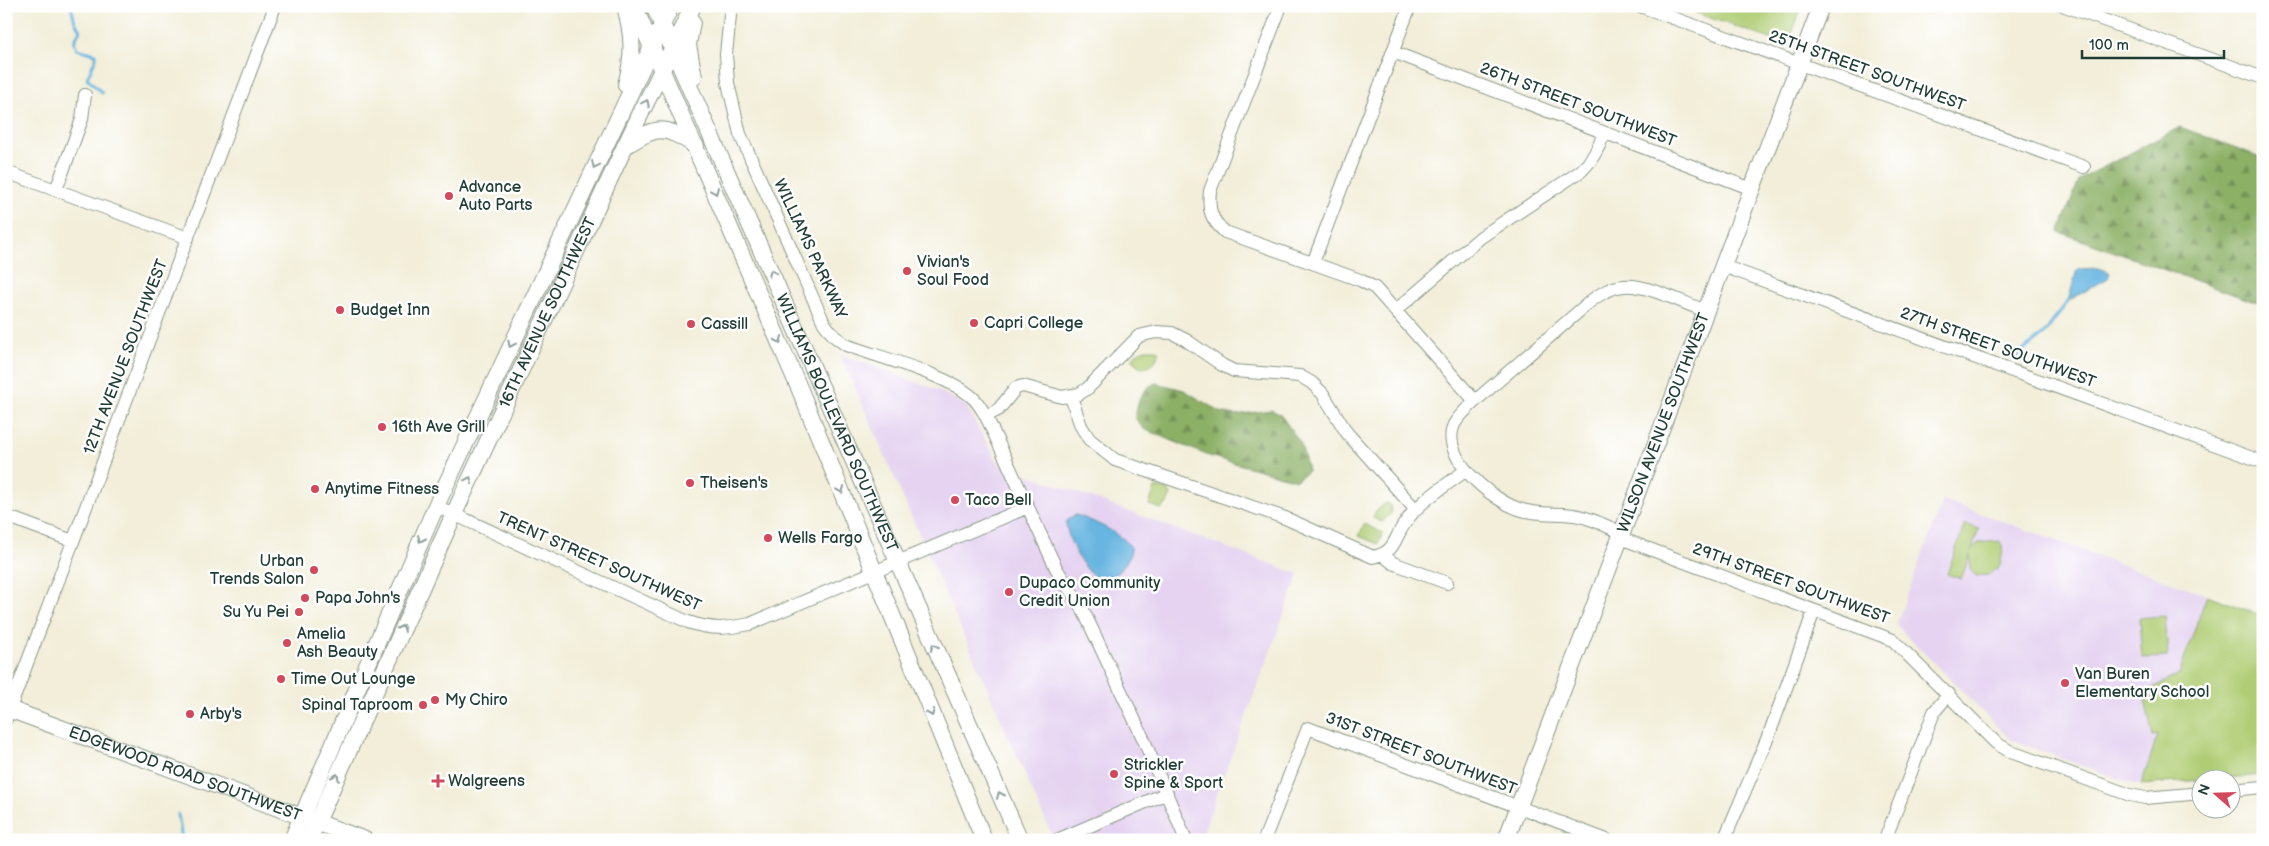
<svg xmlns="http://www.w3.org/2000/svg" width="2269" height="846" font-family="'Balsamiq Sans',sans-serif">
<defs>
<pattern id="forest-firs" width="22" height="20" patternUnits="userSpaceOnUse" patternTransform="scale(1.25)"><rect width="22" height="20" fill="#8cb066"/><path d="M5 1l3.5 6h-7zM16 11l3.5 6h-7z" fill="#729055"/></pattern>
</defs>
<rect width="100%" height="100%" fill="#fff"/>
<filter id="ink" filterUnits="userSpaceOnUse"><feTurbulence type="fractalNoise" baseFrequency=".02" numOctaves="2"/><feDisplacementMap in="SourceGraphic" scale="10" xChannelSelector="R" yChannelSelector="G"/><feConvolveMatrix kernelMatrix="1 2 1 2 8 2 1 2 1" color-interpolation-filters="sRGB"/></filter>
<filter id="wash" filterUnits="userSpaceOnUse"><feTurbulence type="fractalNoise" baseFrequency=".0096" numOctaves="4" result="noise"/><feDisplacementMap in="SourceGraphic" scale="20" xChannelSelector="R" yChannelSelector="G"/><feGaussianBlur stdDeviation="1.12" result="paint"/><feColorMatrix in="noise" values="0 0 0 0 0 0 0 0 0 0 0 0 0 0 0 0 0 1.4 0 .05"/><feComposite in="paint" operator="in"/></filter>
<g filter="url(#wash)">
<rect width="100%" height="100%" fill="#f2eed9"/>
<path fill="#e5d3f1" d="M 840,354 L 940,391 L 966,406 L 999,464 L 1299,574 L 1200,840 L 1054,840 Z
M 1943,500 L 2207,595 L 2141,785 L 2133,784 L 2011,740 L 1896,625 Z"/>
<path fill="url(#forest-firs)" stroke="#56764d" d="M 2180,127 L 2263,158 L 2263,305 L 2059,232 L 2079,180 Z
M 1156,383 L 1184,390 L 1220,412 L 1235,415 L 1271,410 L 1280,414 L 1301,444 L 1308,471 L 1296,480 L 1209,456 L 1144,429 L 1135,418 C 1138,402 1140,390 1156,383 Z"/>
<path fill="#b0cd74" stroke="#688554" d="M 1699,6 L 1802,6 L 1788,45 L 1696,13 Z
M 1145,349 L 1156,349 L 1160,352 C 1155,362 1152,368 1141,368 L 1133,361 L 1133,358 L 1138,352 Z
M 1158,487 L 1168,490 L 1171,495 L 1166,505 L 1161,509 L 1149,505 L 1155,488 Z
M 1386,503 L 1391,505 L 1391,514 L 1382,522 L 1373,518 L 1375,512 Z
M 1364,524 L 1383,533 L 1378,544 L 1359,536 Z
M 1965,524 L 1979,529 L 1971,552 L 1978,543 L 2000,541 C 2005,550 2001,561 1998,570 L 1995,569 L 1988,575 L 1976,576 L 1970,569 L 1970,555 L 1961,579 L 1947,574 Z
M 2207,595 L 2263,616 L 2263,775 L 2141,785 L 2158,735 L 2153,736 L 2144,696 L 2146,692 L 2179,674 Z
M 2165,616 L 2168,657 L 2142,658 L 2139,618 Z"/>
<path fill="#68b5e1" stroke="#44798a" d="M 2099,268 L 2110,273 L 2108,278 L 2068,301 L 2077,269 Z
M 1076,515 C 1091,520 1124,534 1131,548 C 1131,561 1114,580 1100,580 C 1083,571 1068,542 1066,523 L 1069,518 Z"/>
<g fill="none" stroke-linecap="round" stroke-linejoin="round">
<path stroke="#68b5e1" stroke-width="3" d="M 71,6 L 75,22 L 80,30 L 74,42 L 77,49 L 96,54 L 96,58 L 87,78 L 102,93
M 2014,358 L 2044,334 L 2068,301
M 178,814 L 182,840"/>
</g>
</g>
<g filter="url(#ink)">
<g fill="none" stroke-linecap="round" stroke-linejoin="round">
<g stroke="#889686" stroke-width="14">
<path id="minor" d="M 731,6 L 726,54 L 728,83 L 740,134 L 824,323 L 834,336 L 846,345 C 881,358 946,374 972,397 C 978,402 982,410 986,416 L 1056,568 L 1083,610 L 1143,738 L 1186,840
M 1281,6 L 1210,191 C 1208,210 1211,220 1225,232 L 1360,280 L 1375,288 L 1475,401 C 1468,408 1456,418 1453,427 C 1442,459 1492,500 1519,509 C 1539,516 1560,512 1579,516 C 1594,519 1608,527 1622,533
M 1640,6 L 2084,167
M 2065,6 L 2263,78
M 1393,52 L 1752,189
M 6,172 L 188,238
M 56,190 L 82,119 L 85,95
M 1313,263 L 1410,6
M 1723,266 L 2263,462
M 1395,311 L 1481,237 L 1581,171 C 1593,160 1599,148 1604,133
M 1071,397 L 1081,426 L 1089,439 L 1115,460 L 1285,518 L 1373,557 C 1396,552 1393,540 1405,523 C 1419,501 1446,486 1466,470
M 1475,401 L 1592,300 C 1602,293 1611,287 1624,286 C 1647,284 1683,303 1706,311
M 986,416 L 998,410 L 1016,388 L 1023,386 L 1062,397 L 1079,394 L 1088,388 L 1139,336 L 1156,332 L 1172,333 L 1186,340 L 1222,365 L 1234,371 L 1300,376 L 1312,383 L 1323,394 L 1347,433 L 1416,510
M 436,506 L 688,622 C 712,630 724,629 750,624 L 1028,507
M 6,516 L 73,541
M 1620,538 L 1893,640 L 1996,743 L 2011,752 L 2130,795 L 2145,798 L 2202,793
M 1383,555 L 1393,563 L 1447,583
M 6,719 L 275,6
M 2232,790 L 2263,787
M 1057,840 L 1167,793
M 1264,840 L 1308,728 L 1607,840
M 1724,840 L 1770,732 L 1814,611
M 1885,840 L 1934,712 L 1949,694"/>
</g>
<g stroke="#889686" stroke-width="18">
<g id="major">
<path d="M 625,6 C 633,35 634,56 626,85"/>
<path d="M 634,6 L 800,390 L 984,840"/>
<path id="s1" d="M 654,6 L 1020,840"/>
<path d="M 692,22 L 688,45 L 694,77"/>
<path d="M 625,146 C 658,126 662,124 696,146"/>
<path id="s2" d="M 6,708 L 365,840"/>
<path d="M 292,840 L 436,506 L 671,6"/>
<path id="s3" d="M 309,840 L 454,514 L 625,146 L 693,6"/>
<path id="s4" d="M 1506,840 L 1821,6"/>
</g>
</g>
<use href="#minor" stroke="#fff" stroke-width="12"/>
<use href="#major" stroke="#fff" stroke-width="16"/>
</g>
<defs><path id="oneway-chevron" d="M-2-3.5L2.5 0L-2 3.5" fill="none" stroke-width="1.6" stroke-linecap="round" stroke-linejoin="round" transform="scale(1.25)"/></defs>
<g stroke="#8f9e9a">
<use href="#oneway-chevron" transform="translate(646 103) rotate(-64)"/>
<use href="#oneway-chevron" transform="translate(595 165) rotate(115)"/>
<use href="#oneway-chevron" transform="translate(715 191) rotate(67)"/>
<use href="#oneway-chevron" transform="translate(772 273) rotate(-114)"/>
<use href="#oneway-chevron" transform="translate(779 340) rotate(67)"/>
<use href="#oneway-chevron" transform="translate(511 344) rotate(115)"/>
<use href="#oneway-chevron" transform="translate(469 480) rotate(-65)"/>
<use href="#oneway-chevron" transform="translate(841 490) rotate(68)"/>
<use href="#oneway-chevron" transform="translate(421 539) rotate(114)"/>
<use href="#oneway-chevron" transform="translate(402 628) rotate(-66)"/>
<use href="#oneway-chevron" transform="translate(934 647) rotate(-114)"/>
<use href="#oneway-chevron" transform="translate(931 713) rotate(68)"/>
<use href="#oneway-chevron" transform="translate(336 777) rotate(-66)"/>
<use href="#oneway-chevron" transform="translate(1000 795) rotate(-114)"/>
</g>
</g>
<g fill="#d1495b" stroke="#fff" stroke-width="2">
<circle cx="449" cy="196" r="5"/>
<circle cx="907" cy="271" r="5"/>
<circle cx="340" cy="310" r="5"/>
<circle cx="974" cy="323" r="5"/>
<circle cx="691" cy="324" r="5"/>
<circle cx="382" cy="427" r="5"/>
<circle cx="690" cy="483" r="5"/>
<circle cx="315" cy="489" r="5"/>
<circle cx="955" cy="500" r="5"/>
<circle cx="768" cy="538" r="5"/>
<circle cx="314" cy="570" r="5"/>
<circle cx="1009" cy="592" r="5"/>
<circle cx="305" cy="598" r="5"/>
<circle cx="299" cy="612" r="5"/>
<circle cx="287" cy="643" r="5"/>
<circle cx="281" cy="679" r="5"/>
<circle cx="2065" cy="683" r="5"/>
<circle cx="435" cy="700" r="5"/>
<circle cx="423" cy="705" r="5"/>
<circle cx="190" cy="714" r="5"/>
<circle cx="1114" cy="774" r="5"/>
<path d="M435.5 773.5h5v5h5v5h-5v5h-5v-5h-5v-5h5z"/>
</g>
<g text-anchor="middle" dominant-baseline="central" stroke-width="5" stroke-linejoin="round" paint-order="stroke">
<g font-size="16" fill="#1f3d34" stroke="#fff">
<text transform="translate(1867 71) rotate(20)">25TH STREET SOUTHWEST</text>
<text transform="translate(1578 105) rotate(21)">26TH STREET SOUTHWEST</text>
<text transform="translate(810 249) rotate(65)">WILLIAMS PARKWAY</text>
<text stroke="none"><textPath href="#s3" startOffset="579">16TH AVENUE SOUTHWEST</textPath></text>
<text transform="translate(1998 348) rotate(20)">27TH STREET SOUTHWEST</text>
<text transform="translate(126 357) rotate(-69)">12TH AVENUE SOUTHWEST</text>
<text stroke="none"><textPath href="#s1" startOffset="455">WILLIAMS BOULEVARD SOUTHWEST</textPath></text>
<text stroke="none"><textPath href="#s4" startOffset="446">WILSON AVENUE SOUTHWEST</textPath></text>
<text transform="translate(599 562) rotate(24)">TRENT STREET SOUTHWEST</text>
<text transform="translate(1791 584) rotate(20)">29TH STREET SOUTHWEST</text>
<text transform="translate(1421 754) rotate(21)">31ST STREET SOUTHWEST</text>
<text stroke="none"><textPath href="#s2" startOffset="191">EDGEWOOD ROAD SOUTHWEST</textPath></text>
</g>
<g font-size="16" fill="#1f3d34" stroke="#fff" text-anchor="start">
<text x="459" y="187">Advance<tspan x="459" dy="18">Auto Parts</tspan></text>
<text x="917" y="262">Vivian's<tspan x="917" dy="18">Soul Food</tspan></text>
<text x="350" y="310">Budget Inn</text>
<text x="984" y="323">Capri College</text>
<text x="701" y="324">Cassill</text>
<text x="392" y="427">16th Ave Grill</text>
<text x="700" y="483">Theisen's</text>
<text x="325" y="489">Anytime Fitness</text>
<text x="965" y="500">Taco Bell</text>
<text x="778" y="538">Wells Fargo</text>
<text x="304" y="561" text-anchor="end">Urban<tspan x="304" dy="18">Trends Salon</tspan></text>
<text x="1019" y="583">Dupaco Community<tspan x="1019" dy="18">Credit Union</tspan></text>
<text x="315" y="598">Papa John's</text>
<text x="289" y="612" text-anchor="end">Su Yu Pei</text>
<text x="297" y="634">Amelia<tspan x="297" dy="18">Ash Beauty</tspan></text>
<text x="2075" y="674">Van Buren<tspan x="2075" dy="18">Elementary School</tspan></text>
<text x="291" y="679">Time Out Lounge</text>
<text x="445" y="700">My Chiro</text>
<text x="413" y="705" text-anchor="end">Spinal Taproom</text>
<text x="200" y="714">Arby's</text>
<text x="1124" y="765">Strickler<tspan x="1124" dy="18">Spine &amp; Sport</tspan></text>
<text x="448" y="781">Walgreens</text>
</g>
</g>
<rect width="2269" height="846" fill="none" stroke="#fff" stroke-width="25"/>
<g transform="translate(2216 794) rotate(290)"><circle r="24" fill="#ffffff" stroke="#a5b1ae"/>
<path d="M0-4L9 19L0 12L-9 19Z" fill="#d1495b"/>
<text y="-8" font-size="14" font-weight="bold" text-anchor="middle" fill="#1f3d34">N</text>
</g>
<path d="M2082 50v8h142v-8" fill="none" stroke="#1f3d34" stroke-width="2.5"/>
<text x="2089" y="50" font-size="15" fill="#1f3d34" stroke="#ffffff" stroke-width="4" paint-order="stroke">100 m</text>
</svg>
